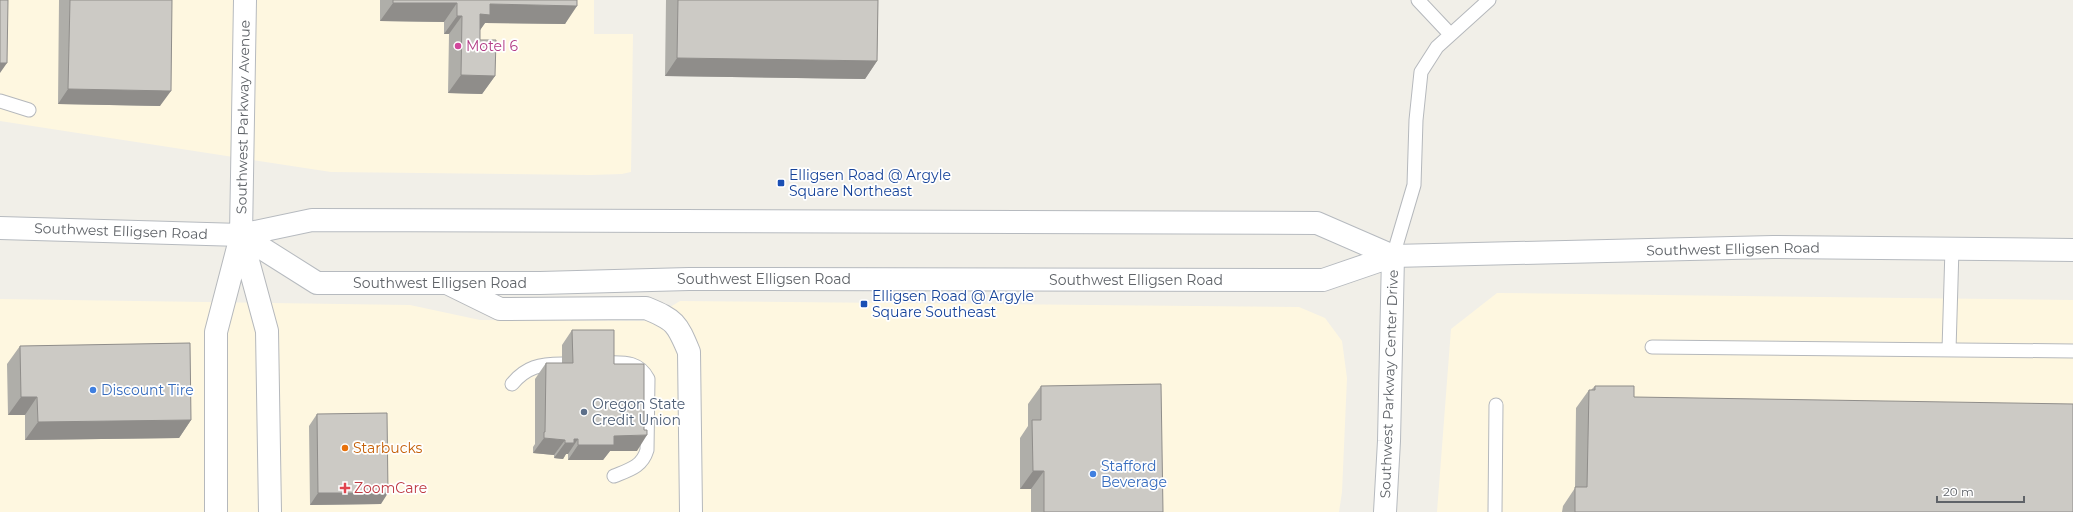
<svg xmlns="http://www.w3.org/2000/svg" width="2073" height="512" font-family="Montserrat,sans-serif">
<rect width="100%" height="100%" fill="#f1efe8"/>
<path fill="#fef7e0" d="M 0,0 L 594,0 L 594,34 L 633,34 L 631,172 L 622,174 L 591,175 L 331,172 L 0,121 Z
M 1497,293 L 2073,300 L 2073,512 L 1437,512 L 1451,329 Z
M 0,299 L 410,305 L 480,320 L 647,321 L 680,301 L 1299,307 L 1325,318 L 1342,341 L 1347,378 L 1342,492 L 1339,512 L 0,512 Z"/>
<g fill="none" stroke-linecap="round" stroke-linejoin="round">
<g stroke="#b5b8bc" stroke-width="15">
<path id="lane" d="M 1418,0 L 1450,34
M 0,101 L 29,110
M 1393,256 L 1414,185 L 1416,120 L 1421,72 L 1437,47 L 1489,0
M 1652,347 L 2073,351
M 1949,350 L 1952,248
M 603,363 C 622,363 638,360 648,379 L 647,450 C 642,467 629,470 614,476
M 512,384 C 526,367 540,364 562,364
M 1495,512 L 1496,405"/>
</g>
<g stroke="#b5b8bc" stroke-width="24">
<path id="street" d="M 241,235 L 267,331 L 270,512
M 447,283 L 500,309 L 646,308 C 675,320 677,323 689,352 L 691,512
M 216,512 L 216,332 L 241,236"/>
</g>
<g stroke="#b6babf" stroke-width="24">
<path id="secondary" d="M 0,228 L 241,235 L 312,220 L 1317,223 L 1393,256
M 241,235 L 317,283 L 540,283 L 689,279 L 1323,280 L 1393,256 L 1773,247 L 2073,250
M 241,235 L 245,0
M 1385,512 L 1389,441 L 1393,256"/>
</g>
<use href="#lane" stroke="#fff" stroke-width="13"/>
<use href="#street" stroke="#fff" stroke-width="22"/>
<use href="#secondary" stroke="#fff" stroke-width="22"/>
</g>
<path fill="#afaea9" d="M 59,0 L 172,0 L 160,106 L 58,104 Z
M 380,0 L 577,0 L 565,24 L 485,23 L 480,30 L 480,40 L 495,76 L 482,94 L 448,93 L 449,34 L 444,34 L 444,22 L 380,21 Z
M 666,0 L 878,0 L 877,61 L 865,79 L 665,76 Z
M 572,330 L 614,364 L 637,451 L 610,451 L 603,460 L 568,460 L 568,454 L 566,454 L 563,459 L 554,458 L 554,455 L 533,453 L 533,447 L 535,444 L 535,379 L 546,363 L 562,363 L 562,345 Z
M 20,346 L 191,420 L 179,438 L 25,440 L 25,415 L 8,415 L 7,364 Z
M 1041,386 L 1163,512 L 1031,512 L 1031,489 L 1020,489 L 1020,438 L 1028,426 L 1028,404 Z
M 1595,386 L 1634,397 L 2073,512 L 1562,512 L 1563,506 L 1575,488 L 1576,408 L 1589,390 L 1591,390 Z
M 317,414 L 381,504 L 310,505 L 309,426 Z"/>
<path fill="#8f8d8a" d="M 393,3 L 457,3 L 444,22 L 380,21 Z
M 490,4 L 577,6 L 565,24 L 485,23 L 478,33 L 480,14 Z
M 457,16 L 462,16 L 449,34 L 444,34 Z
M 677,58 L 877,61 L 865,79 L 665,76 Z
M 0,63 L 7,63 L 0,73 Z
M 461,75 L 495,76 L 482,94 L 448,93 Z
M 68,89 L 171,91 L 160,106 L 58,104 Z
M 21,397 L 37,397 L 25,415 L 8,415 Z
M 191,420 L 179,438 L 25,440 L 38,422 Z
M 647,435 L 637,451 L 610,451 L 603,460 L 568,460 L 578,445 L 614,436 Z
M 544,438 L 565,440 L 554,455 L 533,453 Z
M 574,439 L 578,439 L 568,454 L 566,454 L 563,459 L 554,458 L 565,443 Z
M 1033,471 L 1044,471 L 1031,489 L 1020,489 Z
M 318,493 L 388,493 L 381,504 L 310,505 Z"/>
<path fill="#cccac5" stroke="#8f8d8a" d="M 0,0 L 8,0 L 7,63 L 0,63 Z
M 70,0 L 172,0 L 171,91 L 68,89 Z
M 393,0 L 577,0 L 577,6 L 490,4 L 490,15 L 480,14 L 480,40 L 496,40 L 495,76 L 461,75 L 462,16 L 457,16 L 457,3 L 393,3 Z
M 678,0 L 878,0 L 877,61 L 677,58 Z
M 572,330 L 614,330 L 614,364 L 644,364 L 644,430 L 647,430 L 647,435 L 614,436 L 614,445 L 578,445 L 578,439 L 574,439 L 574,443 L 565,443 L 565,440 L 544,438 L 544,432 L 545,432 L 546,363 L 573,363 Z
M 190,343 L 191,420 L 38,422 L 37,397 L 21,397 L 20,346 Z
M 1161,384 L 1163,512 L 1044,512 L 1044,471 L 1033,471 L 1032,420 L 1041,420 L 1041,386 Z
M 1595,386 L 1634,386 L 1634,397 L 2073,404 L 2073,512 L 1575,512 L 1575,487 L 1587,487 L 1589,390 L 1595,390 Z
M 387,413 L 388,493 L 318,493 L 317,414 Z"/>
<circle fill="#d1479c" stroke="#fff" stroke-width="1.5" cx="458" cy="46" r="4"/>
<g fill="#1a4fb4" stroke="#fff" stroke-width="1.5">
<rect x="777" y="179" width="8" height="8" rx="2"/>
<rect x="860" y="300" width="8" height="8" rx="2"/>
</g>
<g fill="#3f7fe0" stroke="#fff" stroke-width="1.5">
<circle cx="93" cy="390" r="4"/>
<circle cx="1093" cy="474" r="4"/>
</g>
<circle fill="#5c6f8a" stroke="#fff" stroke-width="1.5" cx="584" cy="412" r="4"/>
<circle fill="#e8710a" stroke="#fff" stroke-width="1.5" cx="345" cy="448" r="4"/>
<path fill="#e0444e" stroke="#fff" stroke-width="1.5" d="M343 482h4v4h4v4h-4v4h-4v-4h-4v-4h4z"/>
<g text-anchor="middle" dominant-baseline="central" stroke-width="3.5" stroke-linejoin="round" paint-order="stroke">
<g font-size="14" fill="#b23c85" stroke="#fff" text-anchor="start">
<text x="466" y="46">Motel 6</text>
</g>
<g font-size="14" fill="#5f6368" stroke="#fff">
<text transform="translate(243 117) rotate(-89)">Southwest Parkway Avenue</text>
<text transform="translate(121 231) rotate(2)">Southwest Elligsen Road</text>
<text transform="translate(1733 249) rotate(-1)">Southwest Elligsen Road</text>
<text x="764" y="279">Southwest Elligsen Road</text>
<text x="1136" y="280">Southwest Elligsen Road</text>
<text x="440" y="283">Southwest Elligsen Road</text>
<text transform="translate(1389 384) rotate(-88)">Southwest Parkway Center Drive</text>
</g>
<g font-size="14" fill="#164399" stroke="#fff" text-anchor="start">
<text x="789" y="175">Elligsen Road @ Argyle<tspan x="789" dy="16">Square Northeast</tspan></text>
<text x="872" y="296">Elligsen Road @ Argyle<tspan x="872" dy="16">Square Southeast</tspan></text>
</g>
<g font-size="14" fill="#366cbe" stroke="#fff" text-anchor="start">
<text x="101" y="390">Discount Tire</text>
<text x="1101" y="466">Stafford<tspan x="1101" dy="16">Beverage</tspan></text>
</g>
<g font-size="14" fill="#4e5e75" stroke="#fff" text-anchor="start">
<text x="592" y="404">Oregon State<tspan x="592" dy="16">Credit Union</tspan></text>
</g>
<g font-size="14" fill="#c56008" stroke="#fff" text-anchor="start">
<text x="353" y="448">Starbucks</text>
</g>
<g font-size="14" fill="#be3a42" stroke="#fff" text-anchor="start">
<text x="354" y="488">ZoomCare</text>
</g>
</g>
<path d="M1937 496v6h87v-6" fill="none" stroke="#5f6368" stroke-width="2"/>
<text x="1943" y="496" font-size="12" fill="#5f6368" stroke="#ffffff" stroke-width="3" paint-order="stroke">20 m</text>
</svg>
